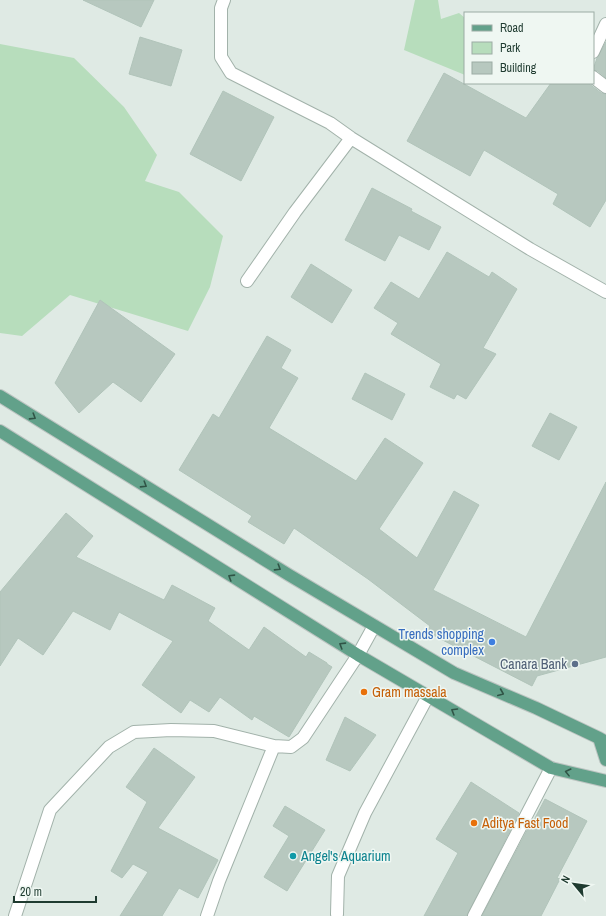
<svg xmlns="http://www.w3.org/2000/svg" width="606" height="916" font-family="'Archivo Narrow',sans-serif">
<rect width="100%" height="100%" fill="#dfeae4"/>
<path fill="#b7ddbc" d="M 415,0 L 438,0 L 441,19 L 459,13 L 465,18 L 465,75 L 404,50 Z
M 0,44 L 74,58 L 124,107 L 157,155 L 145,181 L 179,192 L 223,236 L 210,287 L 188,331 L 70,295 L 22,336 L 0,333 Z"/>
<path fill="#b7c8bf" stroke="#b1c4ba" d="M 83,0 L 154,0 L 141,27 Z
M 140,37 L 182,50 L 171,86 L 129,74 Z
M 606,42 L 606,78 L 598,71 L 593,70 L 597,58 Z
M 444,73 L 526,118 L 551,83 L 588,83 L 601,93 L 606,94 L 606,200 L 590,227 L 553,204 L 558,194 L 484,150 L 470,176 L 407,141 Z
M 223,91 L 274,117 L 241,181 L 190,154 Z
M 372,188 L 412,209 L 411,211 L 441,227 L 429,250 L 399,235 L 385,261 L 345,240 Z
M 447,252 L 489,277 L 492,272 L 517,289 L 483,348 L 496,354 L 466,399 L 457,394 L 454,399 L 430,387 L 441,364 L 391,334 L 398,323 L 374,308 L 391,282 L 419,299 Z
M 311,264 L 352,290 L 332,323 L 291,297 Z
M 100,300 L 175,354 L 141,402 L 113,382 L 79,413 L 55,383 Z
M 267,336 L 291,350 L 281,368 L 298,378 L 269,428 L 356,481 L 385,438 L 423,463 L 379,529 L 417,558 L 454,491 L 479,505 L 433,590 L 526,637 L 606,482 L 606,657 L 537,676 L 532,686 L 427,632 L 430,626 L 368,579 L 294,528 L 284,544 L 248,522 L 252,516 L 179,470 L 213,414 L 219,418 Z
M 365,373 L 405,394 L 392,420 L 352,399 Z
M 550,413 L 577,427 L 559,460 L 532,446 Z
M 66,513 L 93,536 L 76,557 L 164,600 L 172,585 L 215,608 L 208,621 L 249,650 L 264,627 L 306,657 L 309,652 L 327,663 L 327,664 L 332,667 L 289,737 L 254,716 L 252,720 L 220,697 L 209,712 L 190,700 L 181,713 L 142,685 L 173,641 L 119,612 L 110,630 L 73,611 L 43,655 L 18,638 L 0,666 L 0,592 Z
M 345,717 L 376,735 L 350,771 L 326,760 Z
M 154,748 L 195,777 L 158,828 L 218,860 L 198,898 L 179,888 L 162,916 L 120,916 L 148,872 L 133,864 L 122,878 L 111,871 L 147,802 L 126,787 Z
M 471,782 L 519,813 L 467,916 L 424,916 L 458,853 L 436,839 Z
M 545,799 L 587,821 L 557,878 L 560,879 L 541,916 L 482,916 L 532,821 L 533,822 Z
M 285,806 L 325,830 L 287,891 L 264,877 L 289,836 L 273,826 Z"/>
<g fill="none" stroke-linecap="round" stroke-linejoin="round">
<g stroke="#a2b2aa" stroke-width="14">
<path id="minor" d="M 224,0 L 221,8 L 221,57 L 231,73 L 330,123 L 351,138 L 530,249 L 606,292
M 593,52 L 606,24
M 593,77 L 606,87
M 247,281 L 295,212 L 351,138
M 337,914 L 338,876 L 365,813 L 428,696
M 15,916 L 50,810 L 109,747 L 134,732 L 171,730 L 214,731 L 274,746 L 291,747 L 303,738 L 358,655 L 374,626
M 207,916 L 219,881 L 274,746
M 474,916 L 551,768"/>
</g>
<g stroke="#bcc4c1" stroke-width="14">
<path id="major" d="M 0,396 L 289,575 L 454,673 L 536,708 L 599,738 L 606,742
M 0,431 L 358,655 L 551,768 L 606,781
M 599,738 L 606,760"/>
</g>
<use href="#minor" stroke="#fff" stroke-width="12"/>
<use href="#major" stroke="#62a18a" stroke-width="12"/>
</g>
<defs><path id="oneway-chevron" d="M-2-3.5L2.5 0L-2 3.5" fill="none" stroke-width="1.6" stroke-linecap="round" stroke-linejoin="round"/></defs>
<g stroke="#305446">
<use href="#oneway-chevron" transform="translate(33 417) rotate(32)"/>
<use href="#oneway-chevron" transform="translate(144 485) rotate(32)"/>
<use href="#oneway-chevron" transform="translate(278 568) rotate(32)"/>
<use href="#oneway-chevron" transform="translate(231 577) rotate(-148)"/>
<use href="#oneway-chevron" transform="translate(342 645) rotate(-148)"/>
<use href="#oneway-chevron" transform="translate(501 693) rotate(23)"/>
<use href="#oneway-chevron" transform="translate(454 711) rotate(-149)"/>
<use href="#oneway-chevron" transform="translate(568 772) rotate(-166)"/>
</g>
<circle fill="#3f7fe0" stroke="#eff7f2" stroke-width="1.5" cx="492" cy="642" r="4"/>
<circle fill="#5c6f8a" stroke="#eff7f2" stroke-width="1.5" cx="575" cy="664" r="4"/>
<g fill="#e8710a" stroke="#eff7f2" stroke-width="1.5">
<circle cx="364" cy="692" r="4"/>
<circle cx="474" cy="823" r="4"/>
</g>
<circle fill="#0f9aa8" stroke="#eff7f2" stroke-width="1.5" cx="293" cy="856" r="4"/>
<g text-anchor="middle" dominant-baseline="central" stroke-width="3" stroke-linejoin="round" paint-order="stroke">
<g font-size="14" fill="#366cbe" stroke="#eff7f2" text-anchor="end">
<text x="484" y="634">Trends shopping<tspan x="484" dy="16">complex</tspan></text>
</g>
<g font-size="14" fill="#4e5e75" stroke="#eff7f2" text-anchor="end">
<text x="567" y="664">Canara Bank</text>
</g>
<g font-size="14" fill="#c56008" stroke="#eff7f2" text-anchor="start">
<text x="372" y="692">Gram massala</text>
<text x="482" y="823">Aditya Fast Food</text>
</g>
<g font-size="14" fill="#0d838f" stroke="#eff7f2" text-anchor="start">
<text x="301" y="856">Angel's Aquarium</text>
</g>
</g>
<rect x="464" y="12" width="130" height="72" fill="#eff7f2" stroke="#9caca4"/>
<rect x="472" y="25" width="20" height="6" fill="#62a18a" stroke="#9caca4"/>
<text x="500" y="32" font-size="12" fill="#1f3b30">Road</text>
<rect x="472" y="42" width="20" height="12" fill="#b7ddbc" stroke="#9caca4"/>
<text x="500" y="52" font-size="12" fill="#1f3b30">Park</text>
<rect x="472" y="62" width="20" height="12" fill="#b7c8bf" stroke="#9caca4"/>
<text x="500" y="72" font-size="12" fill="#1f3b30">Building</text>
<g transform="translate(574 884) rotate(299)" stroke="#eff7f2" stroke-width="3" paint-order="stroke">
<path d="M0-3L7 15L0 10L-7 15Z" fill="#1f3b30"/>
<text y="-6" font-size="11" font-weight="bold" text-anchor="middle" fill="#1f3b30">N</text>
</g>
<path d="M14 896v6h82v-6" fill="none" stroke="#1f3b30" stroke-width="2"/>
<text x="20" y="896" font-size="12" fill="#1f3b30" stroke="#eff7f2" stroke-width="3" paint-order="stroke">20 m</text>
</svg>
